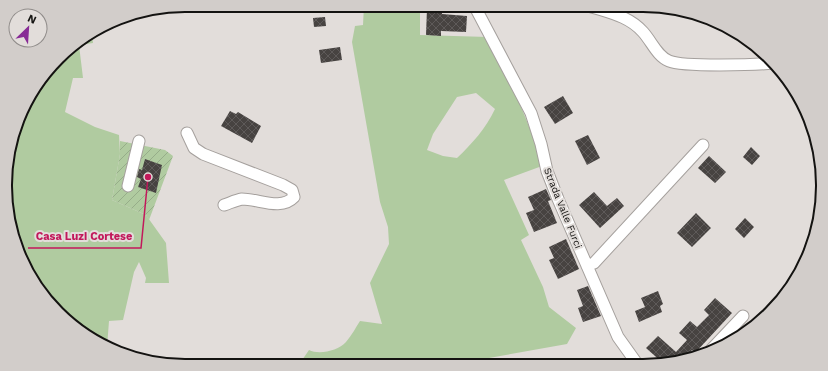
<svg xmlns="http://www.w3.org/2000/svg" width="828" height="371" font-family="'Work Sans',sans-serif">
<defs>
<pattern id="garden-furrows" width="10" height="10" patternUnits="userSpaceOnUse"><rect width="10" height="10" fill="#b0cba0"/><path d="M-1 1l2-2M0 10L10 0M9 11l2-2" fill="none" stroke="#96ad89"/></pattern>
<pattern id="building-cross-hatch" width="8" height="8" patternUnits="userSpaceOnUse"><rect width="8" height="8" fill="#474341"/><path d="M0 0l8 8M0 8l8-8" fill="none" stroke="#5e5a59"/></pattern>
</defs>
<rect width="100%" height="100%" fill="#e2ddda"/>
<path fill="#b0cba0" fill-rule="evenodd" d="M 364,5 L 387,5 L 388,7 L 420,7 L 420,35 L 488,37 C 509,80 529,119 542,166 L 504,180 L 529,235 L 521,240 L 543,287 L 549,307 L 576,328 L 567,344 L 489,358 L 488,365 L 298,366 L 309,350 C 319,355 338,351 346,342 C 352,335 356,327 360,321 L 382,324 L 370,283 L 389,244 L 388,227 L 380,202 L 352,42 L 355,26 L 363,25 ZM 476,93 L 495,109 C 486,128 472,144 457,158 L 443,156 L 427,150 L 433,134 L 457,97 Z
M 92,35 L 93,43 L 79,45 L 83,78 L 73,78 L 65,112 L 95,127 L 119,135 L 120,154 L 112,200 L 146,215 L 166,243 L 169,283 L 145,283 L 146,278 L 139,262 L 134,272 L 123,320 L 109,321 L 107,347 L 67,321 L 29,276 L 7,209 L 8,151 L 29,95 L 67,50 Z"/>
<path fill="url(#garden-furrows)" d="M 120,141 L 165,150 L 173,156 L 149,220 L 146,215 L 112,200 L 120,154 Z"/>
<path fill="url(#building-cross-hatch)" d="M 427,8 L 442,8 L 442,14 L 467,16 L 466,32 L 441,31 L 441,36 L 426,35 Z
M 325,17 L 326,26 L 314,27 L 313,18 Z
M 340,47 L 342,60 L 321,63 L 319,50 Z
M 563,96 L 573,113 L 555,124 L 544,107 Z
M 230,111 L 236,114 L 238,112 L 261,126 L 252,143 L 221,126 Z
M 588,135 L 600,158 L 587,165 L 575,141 Z
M 751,147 L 760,156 L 752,165 L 743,157 Z
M 709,156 L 726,172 L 715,183 L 698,168 Z
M 145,159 L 162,165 L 156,193 L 138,187 L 141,179 L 137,177 L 139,169 L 142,170 Z
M 546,189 L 551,200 L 548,201 L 557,223 L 534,232 L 526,213 L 534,210 L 528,197 Z
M 594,192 L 607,206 L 617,198 L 624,206 L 600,228 L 579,205 Z
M 696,213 L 711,228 L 692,247 L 677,233 Z
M 745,218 L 754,227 L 744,238 L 735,229 Z
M 566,239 L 579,269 L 558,279 L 549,260 L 554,258 L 549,247 Z
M 588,286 L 601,316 L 583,322 L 578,308 L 583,306 L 577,290 Z
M 658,291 L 663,304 L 660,306 L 662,312 L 639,322 L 635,311 L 645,307 L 641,298 Z
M 715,298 L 732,313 L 695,353 L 692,350 L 684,360 L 664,364 L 646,348 L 658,336 L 676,352 L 687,340 L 679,333 L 690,321 L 697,327 L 709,315 L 704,310 Z"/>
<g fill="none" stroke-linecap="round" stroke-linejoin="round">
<g stroke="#a5a09d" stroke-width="13">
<path id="minor" d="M 474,5 L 531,113 L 541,144 L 547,171 L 558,199 L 618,337 L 638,365
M 586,5 C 606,12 628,15 643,32 C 652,42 657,56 669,61 C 683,67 756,65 773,63
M 187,133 L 194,148 L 203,154 L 283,185 L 292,190 L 294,197 C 281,211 259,199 242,199 C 236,200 230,203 224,205
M 128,186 L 139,141
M 587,266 L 594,263 L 703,145
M 708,353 L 743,316"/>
</g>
<use href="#minor" stroke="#fff" stroke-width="11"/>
</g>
<g text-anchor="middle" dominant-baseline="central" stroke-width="4" stroke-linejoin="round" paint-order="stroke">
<g font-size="10" fill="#141311" stroke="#e2ddda">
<text transform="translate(563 208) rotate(68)">Strada Valle Furci</text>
</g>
</g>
<path d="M0 0H828V371H0ZM185 12H643A173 173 0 0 1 816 185V186A173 173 0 0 1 643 359H185A173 173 0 0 1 12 186V185A173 173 0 0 1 185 12Z" fill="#d2cdca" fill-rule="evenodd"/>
<path fill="none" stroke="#141311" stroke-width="2" d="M185 12H643A173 173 0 0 1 816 185V186A173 173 0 0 1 643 359H185A173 173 0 0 1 12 186V185A173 173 0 0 1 185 12Z"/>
<path fill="none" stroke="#c2185b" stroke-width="1.5" d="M148 177L141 248H28"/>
<circle fill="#c2185b" stroke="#e2ddda" stroke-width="1.5" cx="148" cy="177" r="4"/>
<g font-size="11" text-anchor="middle" font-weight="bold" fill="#c2185b" stroke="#e2ddda" stroke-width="4" stroke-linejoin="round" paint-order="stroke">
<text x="84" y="240">Casa Luzi Cortese</text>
</g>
<g transform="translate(28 28) rotate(25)"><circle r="19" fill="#e2ddda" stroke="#908c8a"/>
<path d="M0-3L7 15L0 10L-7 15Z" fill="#882b96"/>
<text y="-6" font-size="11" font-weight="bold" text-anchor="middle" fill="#141311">N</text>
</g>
</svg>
